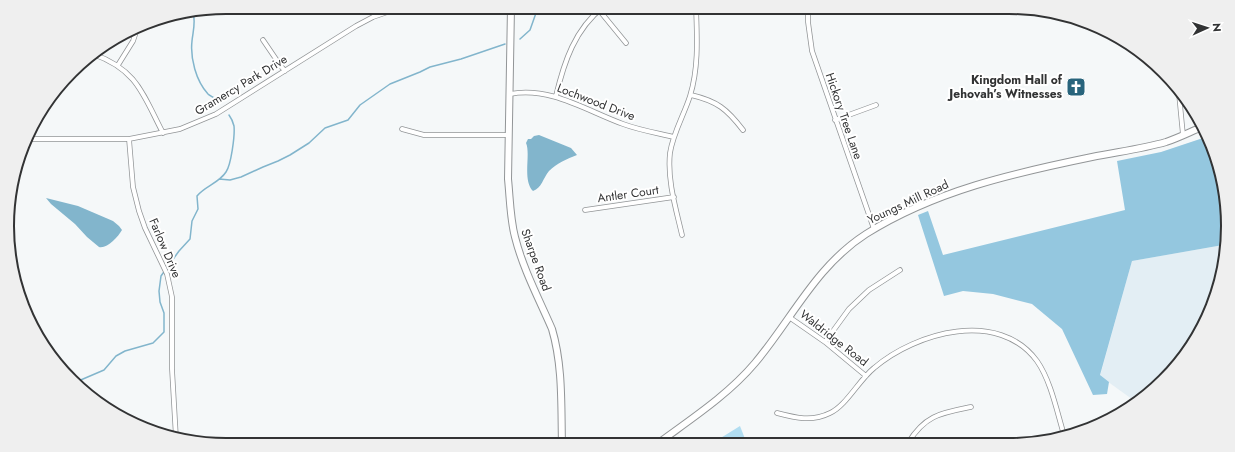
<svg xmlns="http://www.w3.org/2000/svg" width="1235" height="452" font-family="Jost,sans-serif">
<rect width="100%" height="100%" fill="#f5f8f9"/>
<path fill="#e3eef4" d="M 1223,245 L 1220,283 L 1199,336 L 1154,390 L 1136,402 L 1100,376 L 1132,261 Z"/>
<path fill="#b1ddf1" d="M 740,426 L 747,444 L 711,444 Z"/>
<path fill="#94c7df" d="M 1206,137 L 1226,198 L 1223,245 L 1132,261 L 1100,375 L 1109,382 L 1107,394 L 1093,395 L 1062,329 L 1032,304 L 993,294 L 963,291 L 944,296 L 918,215 L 928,211 L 943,255 L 1125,210 L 1117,161 L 1161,152 Z"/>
<path fill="#82b5cc" d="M 539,135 L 571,148 L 577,155 C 567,159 557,163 549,171 C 543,178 542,188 533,191 C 522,180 531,154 526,143 L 528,139 L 531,139 L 534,136 Z
M 46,198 L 78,206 L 113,221 L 119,226 L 122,230 C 118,237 107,249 99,247 L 87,237 L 75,224 L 51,204 Z"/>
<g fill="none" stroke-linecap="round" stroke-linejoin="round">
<path stroke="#82b5cc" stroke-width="1.5" d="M 193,12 C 196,22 193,31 192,41 C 190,58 196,81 208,94 C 211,97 218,99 222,102
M 520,39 L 530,30 L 536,13 L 541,7
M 219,179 L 230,180 L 241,177 L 263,167 L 278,161 L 290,155 L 309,143 L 325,128 L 348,120 L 360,105 L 390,84 L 420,72 L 430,67 L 461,59 L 505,44
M 76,382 L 104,370 L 116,356 L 125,351 L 153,343 L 164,332 L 164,313 L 160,302 L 159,291 L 161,276 L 179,251 L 190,239 L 192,221 L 198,209 L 197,196 C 205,186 219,183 226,172 C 231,165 235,136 234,126 C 233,122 232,119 229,115"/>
<g stroke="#929597" stroke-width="5.5">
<path id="street" d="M 376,7 L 379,15
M 808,7 L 808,22 L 812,51 L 874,229
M 599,10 L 626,43
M 263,40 L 280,65 L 285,71
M 93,54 C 138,70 143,95 163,133
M 118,65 L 133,41 L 137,29
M 510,94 C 550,86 587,111 623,124 C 639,130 657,133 674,137
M 1179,94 L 1183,135
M 691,95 C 717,101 727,109 743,130
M 556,96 C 564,62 575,29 603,7
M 835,120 L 876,105
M 402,129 L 424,135 L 509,135
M 29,139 L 129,139 L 180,129 L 216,114 L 356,26 L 373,17 L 402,7
M 129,139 L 133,187 L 139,211 L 145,228 L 167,274 L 172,297 L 172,369 L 176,438
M 585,210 L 674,197
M 682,235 C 676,209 667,180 670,153 C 673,133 684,115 690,96 C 699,67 697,36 696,7
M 789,317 L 825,342 L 866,376
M 825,342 L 849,309 L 869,290 L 900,270
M 777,413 C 796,418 812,422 830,413 C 846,406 859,380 874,368 C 916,332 999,309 1037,361 C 1051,381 1057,412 1064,435
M 908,443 C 925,415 941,413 971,407"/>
</g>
<g stroke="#929597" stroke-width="8">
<path id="secondary" d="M 511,7 L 508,179 C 510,198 510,218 515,237 C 523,269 539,299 552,329 C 563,366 561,406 562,444
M 657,444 C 691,419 728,395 755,363 C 792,319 816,266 866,234 C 934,191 1014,173 1092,157 C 1116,152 1142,149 1166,142 C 1178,138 1190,132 1202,127"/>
</g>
<use href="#street" stroke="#fff" stroke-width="4"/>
<use href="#secondary" stroke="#fff" stroke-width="6"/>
</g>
<defs>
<g id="church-square" transform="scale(1)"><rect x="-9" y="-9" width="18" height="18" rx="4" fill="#28647c" stroke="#fff"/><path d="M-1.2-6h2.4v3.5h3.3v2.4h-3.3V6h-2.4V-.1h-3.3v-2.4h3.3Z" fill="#fff"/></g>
</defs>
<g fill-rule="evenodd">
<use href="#church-square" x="1076" y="87"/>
</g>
<g text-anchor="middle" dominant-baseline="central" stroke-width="4" stroke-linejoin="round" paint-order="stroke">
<g font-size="12" font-weight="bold" fill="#323334" stroke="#fff" text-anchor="end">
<text x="1062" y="80">Kingdom Hall of<tspan x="1062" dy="14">Jehovah’s Witnesses</tspan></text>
</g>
<g font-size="12" fill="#323334" stroke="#fff">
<text transform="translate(241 85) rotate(-31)">Gramercy Park Drive</text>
<text transform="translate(596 102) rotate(21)">Lochwood Drive</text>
<text transform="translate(844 116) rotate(71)">Hickory Tree Lane</text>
<text transform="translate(628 194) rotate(-8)">Antler Court</text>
<text transform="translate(908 202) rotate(-25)">Youngs Mill Road</text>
<text transform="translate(165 248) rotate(67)">Farlow Drive</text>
<text transform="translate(536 260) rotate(70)">Sharpe Road</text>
<text transform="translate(834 338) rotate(38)">Waldridge Road</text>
</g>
</g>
<path d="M0 0H1235V452H0ZM226 14H1009A212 212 0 0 1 1221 226V226A212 212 0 0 1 1009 438H226A212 212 0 0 1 14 226V226A212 212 0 0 1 226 14Z" fill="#efefef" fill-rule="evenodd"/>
<path fill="none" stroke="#323334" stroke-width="2" d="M226 14H1009A212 212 0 0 1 1221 226V226A212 212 0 0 1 1009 438H226A212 212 0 0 1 14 226V226A212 212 0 0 1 226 14Z"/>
<g transform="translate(1207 28) rotate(87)" stroke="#ffffff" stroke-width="3" paint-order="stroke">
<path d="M0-3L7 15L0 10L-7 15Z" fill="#323334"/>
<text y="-6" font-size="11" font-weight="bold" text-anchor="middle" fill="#323334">N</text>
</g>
</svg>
